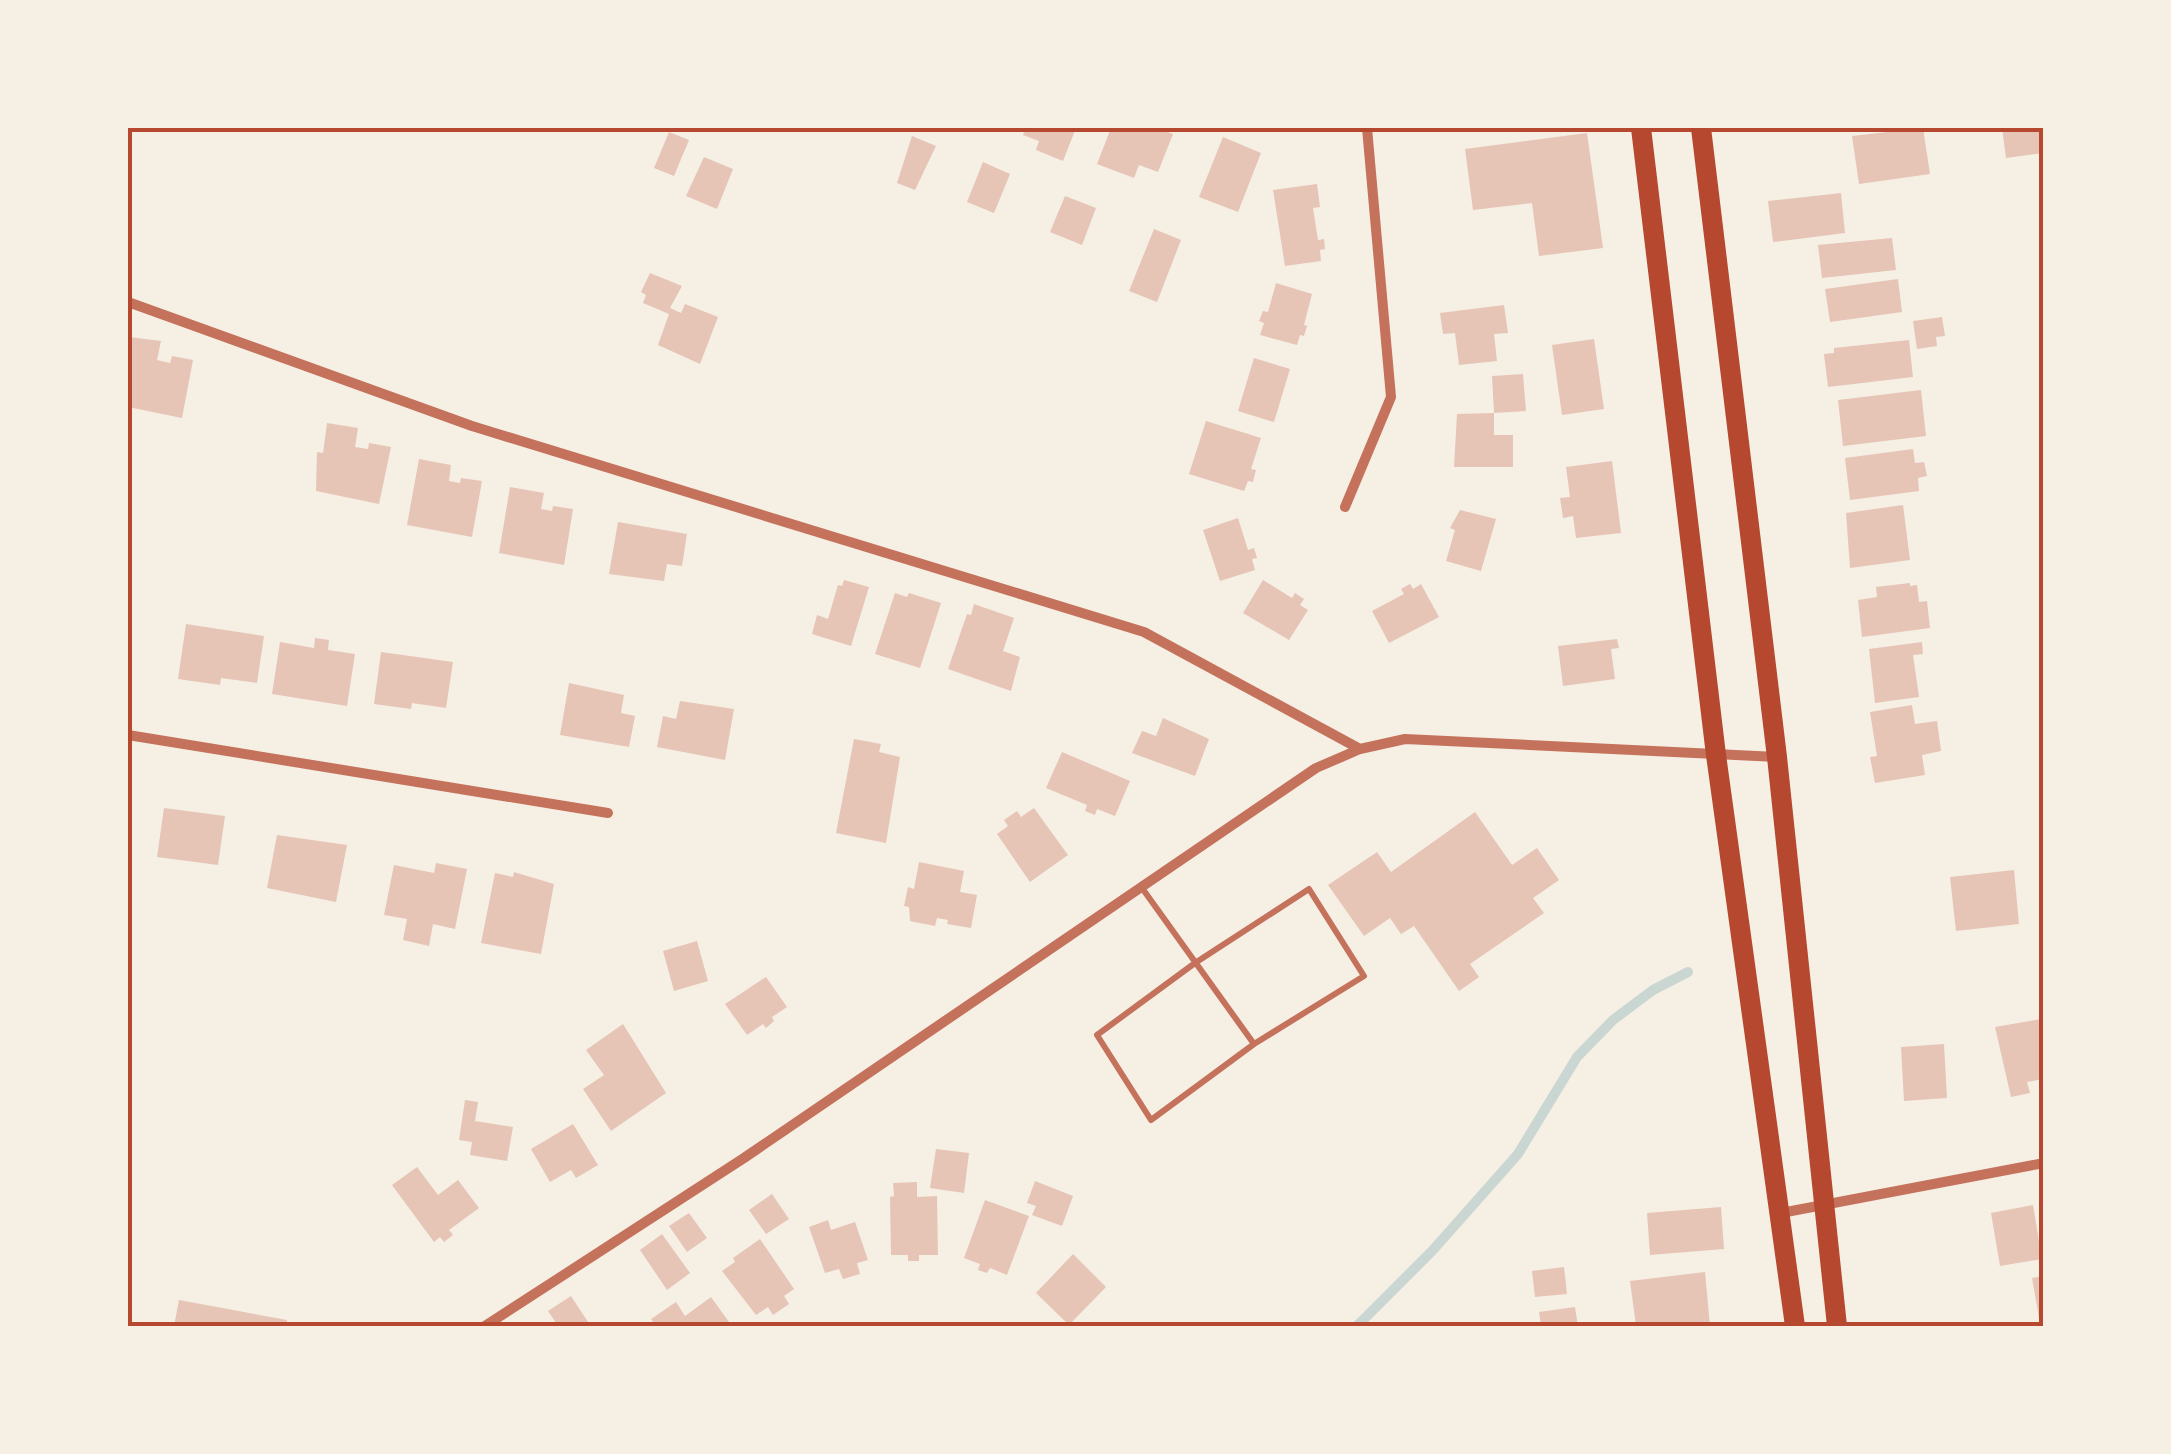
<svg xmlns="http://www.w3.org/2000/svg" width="2171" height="1454" font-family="'Libre Baskerville',serif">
<rect width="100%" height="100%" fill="#f6efe4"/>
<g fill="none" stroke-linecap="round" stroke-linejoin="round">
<path stroke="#c9d6d2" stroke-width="10" d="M 1357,1326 L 1433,1250 L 1518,1154 L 1577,1057 L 1613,1020 L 1653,990 L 1688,972"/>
</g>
<path fill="#e6c5b7" d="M 1026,128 L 1076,128 L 1063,161 L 1036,150 L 1039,141 L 1023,135 Z
M 1111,128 L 1157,128 L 1173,134 L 1158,172 L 1139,165 L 1134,178 L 1097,164 Z
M 1923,128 L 1930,174 L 1859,184 L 1852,136 Z
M 2002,128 L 2044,128 L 2044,153 L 2006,158 Z
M 669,132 L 689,140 L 674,176 L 654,168 Z
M 1587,133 L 1603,248 L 1539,256 L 1532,203 L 1473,210 L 1465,149 Z
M 912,136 L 936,146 L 915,190 L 897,183 Z
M 1223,137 L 1261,153 L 1238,212 L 1199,197 Z
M 704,157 L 733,169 L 717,209 L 686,196 Z
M 983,162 L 1010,174 L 994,213 L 967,202 Z
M 1317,184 L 1320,207 L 1313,208 L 1318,240 L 1324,239 L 1325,249 L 1320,250 L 1321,261 L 1285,266 L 1273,190 Z
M 1841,193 L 1845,233 L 1773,242 L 1768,201 Z
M 1065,196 L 1096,208 L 1082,245 L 1050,232 Z
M 1154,229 L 1181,240 L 1157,302 L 1129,291 Z
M 1892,238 L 1896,270 L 1822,278 L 1818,245 Z
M 650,273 L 682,286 L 670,308 L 681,313 L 685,304 L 718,317 L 700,364 L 658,345 L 669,314 L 643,303 L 646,295 L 641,292 Z
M 1898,279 L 1902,312 L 1830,322 L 1825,289 Z
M 1276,283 L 1312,294 L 1304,325 L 1307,326 L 1304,336 L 1300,335 L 1297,345 L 1260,335 L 1264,323 L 1259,321 L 1263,311 L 1268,312 Z
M 1504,305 L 1508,333 L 1494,334 L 1497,361 L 1459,365 L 1455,333 L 1443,334 L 1440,313 Z
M 1942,317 L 1945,336 L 1936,337 L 1937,346 L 1917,349 L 1913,321 Z
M 129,337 L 161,341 L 157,360 L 170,363 L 172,356 L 193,360 L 182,418 L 128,407 Z
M 1594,339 L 1604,409 L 1562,415 L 1552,345 Z
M 1909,340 L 1913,377 L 1828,387 L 1824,354 L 1834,353 L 1834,348 Z
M 1254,358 L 1290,369 L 1274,422 L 1238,411 Z
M 1523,374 L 1526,411 L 1494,413 L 1492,376 Z
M 1921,390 L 1926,436 L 1843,446 L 1838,400 Z
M 1494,413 L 1494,435 L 1513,435 L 1513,467 L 1454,467 L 1457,414 Z
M 1206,421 L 1261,438 L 1251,469 L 1256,470 L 1253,482 L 1248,481 L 1244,491 L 1189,474 Z
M 327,423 L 358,428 L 355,447 L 368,449 L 369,443 L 391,447 L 379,504 L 316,491 L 317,452 L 323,453 Z
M 1913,449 L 1915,463 L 1924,462 L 1927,476 L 1918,478 L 1919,491 L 1850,500 L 1845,458 Z
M 419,459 L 451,465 L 449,481 L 460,483 L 461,478 L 482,481 L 472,537 L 407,525 Z
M 1612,461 L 1621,533 L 1576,538 L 1573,516 L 1563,518 L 1560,498 L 1570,497 L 1566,467 Z
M 510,487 L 544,493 L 541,509 L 552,511 L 553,506 L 573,509 L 564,565 L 499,553 Z
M 1903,505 L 1910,560 L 1850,568 L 1846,513 Z
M 1460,510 L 1496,519 L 1481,571 L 1446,561 L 1455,530 L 1450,528 Z
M 1238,518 L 1248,550 L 1254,548 L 1257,558 L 1252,559 L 1255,570 L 1220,581 L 1203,530 Z
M 618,522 L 687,534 L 682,566 L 667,564 L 664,581 L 609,574 Z
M 844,580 L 869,587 L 851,646 L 812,634 L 817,615 L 828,619 L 838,585 L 842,586 Z
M 1263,580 L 1292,598 L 1295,593 L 1304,599 L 1300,605 L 1308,610 L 1289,640 L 1243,613 Z
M 1910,583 L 1910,586 L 1917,585 L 1919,602 L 1927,601 L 1930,628 L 1862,637 L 1858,600 L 1877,597 L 1876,587 Z
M 1410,584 L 1413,589 L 1421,584 L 1439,617 L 1389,643 L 1372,611 L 1404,594 L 1401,589 Z
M 895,593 L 907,597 L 909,593 L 941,603 L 920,668 L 875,654 Z
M 974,604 L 1014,618 L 1003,651 L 1020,657 L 1011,691 L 948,669 L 967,614 L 971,615 Z
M 186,624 L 264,636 L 257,683 L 221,678 L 220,685 L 178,679 Z
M 315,638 L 329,640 L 328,650 L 355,654 L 347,706 L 272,694 L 280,642 L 314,648 Z
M 1617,639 L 1619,648 L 1611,649 L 1615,679 L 1563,686 L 1558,646 Z
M 1922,642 L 1923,654 L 1913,655 L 1919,697 L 1875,703 L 1869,649 Z
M 381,652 L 453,662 L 446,708 L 412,703 L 411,709 L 374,704 Z
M 569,683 L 624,695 L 621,713 L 635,716 L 629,747 L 560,735 Z
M 680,701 L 734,709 L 725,760 L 657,747 L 663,716 L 676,719 Z
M 1912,705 L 1915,724 L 1937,721 L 1941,751 L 1922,755 L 1925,775 L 1875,783 L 1870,757 L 1877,756 L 1870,712 Z
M 1163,718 L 1209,739 L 1195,776 L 1132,753 L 1142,731 L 1156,736 Z
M 854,739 L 881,744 L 879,752 L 900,757 L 886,843 L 836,833 Z
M 1062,752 L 1130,781 L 1115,816 L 1097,809 L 1095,815 L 1085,811 L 1087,805 L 1046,788 Z
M 164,808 L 225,816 L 218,865 L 157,857 Z
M 1034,808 L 1068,855 L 1030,882 L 997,834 L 1008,826 L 1004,820 L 1017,811 L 1021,817 Z
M 1475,812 L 1512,865 L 1537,848 L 1559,880 L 1533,898 L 1544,913 L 1470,964 L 1479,977 L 1459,991 L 1414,926 L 1401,934 L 1390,918 L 1364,936 L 1328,885 L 1377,852 L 1391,872 Z
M 277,835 L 347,845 L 336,902 L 267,888 Z
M 919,862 L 964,871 L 960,892 L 977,895 L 971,928 L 947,924 L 948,920 L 937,918 L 935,926 L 910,921 L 909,907 L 904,906 L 908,887 L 914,889 Z
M 436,863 L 467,869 L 455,929 L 433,924 L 429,946 L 403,940 L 407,919 L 384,915 L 394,865 L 434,873 Z
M 2014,870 L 2019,924 L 1956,931 L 1950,877 Z
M 514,872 L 554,884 L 541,954 L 481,943 L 495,873 L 513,877 Z
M 697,941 L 708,981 L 674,991 L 663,951 Z
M 766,977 L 787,1007 L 772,1017 L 774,1021 L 766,1028 L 763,1024 L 747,1035 L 725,1004 Z
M 2041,1019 L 2044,1079 L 2027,1082 L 2030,1093 L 2011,1097 L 1995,1027 Z
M 623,1024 L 666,1093 L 611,1131 L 583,1089 L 604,1075 L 586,1050 Z
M 1944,1044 L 1947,1098 L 1904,1101 L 1901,1047 Z
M 465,1100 L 478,1102 L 475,1121 L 513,1127 L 507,1161 L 470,1155 L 472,1142 L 459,1140 Z
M 573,1124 L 598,1165 L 576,1178 L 571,1170 L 550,1182 L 531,1149 Z
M 936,1149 L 969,1153 L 964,1193 L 930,1188 Z
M 417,1167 L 438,1195 L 458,1180 L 479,1208 L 449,1230 L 453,1235 L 444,1242 L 440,1237 L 434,1242 L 392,1185 Z
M 1035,1181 L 1073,1196 L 1062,1226 L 1032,1215 L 1036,1206 L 1027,1203 Z
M 917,1182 L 917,1197 L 937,1196 L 938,1255 L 919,1255 L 919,1261 L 908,1261 L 908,1255 L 891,1255 L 890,1197 L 894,1196 L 893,1183 Z
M 772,1194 L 789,1219 L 766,1234 L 749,1210 Z
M 985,1200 L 1029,1216 L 1007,1275 L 990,1268 L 987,1273 L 978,1270 L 980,1264 L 964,1258 Z
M 2033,1205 L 2042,1259 L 2000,1266 L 1991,1213 Z
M 1721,1207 L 1724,1249 L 1650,1255 L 1647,1213 Z
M 689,1213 L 707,1238 L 687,1252 L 669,1226 Z
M 828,1220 L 831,1230 L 855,1222 L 868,1260 L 857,1263 L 860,1274 L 843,1279 L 839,1269 L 825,1273 L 809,1227 Z
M 662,1234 L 690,1273 L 667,1290 L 640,1250 Z
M 760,1239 L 794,1289 L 784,1296 L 789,1304 L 773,1315 L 768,1307 L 756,1315 L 722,1271 L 735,1262 L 733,1258 Z
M 1073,1254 L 1106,1287 L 1069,1325 L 1036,1293 Z
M 1564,1267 L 1567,1294 L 1535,1297 L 1532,1271 Z
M 1705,1272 L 1710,1326 L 1636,1326 L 1630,1281 Z
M 2044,1276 L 2044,1317 L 2039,1318 L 2032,1278 Z
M 571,1296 L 588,1322 L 582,1326 L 558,1326 L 548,1311 Z
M 711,1297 L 732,1326 L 656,1326 L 651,1319 L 676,1302 L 685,1316 Z
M 179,1300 L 287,1320 L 286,1326 L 174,1326 Z
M 1575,1307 L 1578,1326 L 1541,1326 L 1539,1312 Z"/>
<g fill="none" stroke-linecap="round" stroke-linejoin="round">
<path stroke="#c5725c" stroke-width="6" d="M 1142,888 L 1254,1044 L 1151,1120 L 1097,1035 L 1195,963 L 1309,889 L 1364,976 L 1254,1044"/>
<path stroke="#c5725c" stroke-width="10" d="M 128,302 L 472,426 L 1144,632 L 1360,749 L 1405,739 L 1777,757
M 1345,507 L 1391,397 L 1367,128
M 128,735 L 608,813
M 1781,1213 L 2044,1163
M 485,1326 L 744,1158 L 1316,768 L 1360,749"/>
<path stroke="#b5482f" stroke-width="20" d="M 1641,128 L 1716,755 L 1795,1326
M 1701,128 L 1777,757 L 1837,1326"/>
</g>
<rect width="2171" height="1454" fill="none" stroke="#f6efe4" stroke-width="260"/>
<rect x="130" y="130" width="1911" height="1194" fill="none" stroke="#b5482f" stroke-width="4"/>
</svg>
